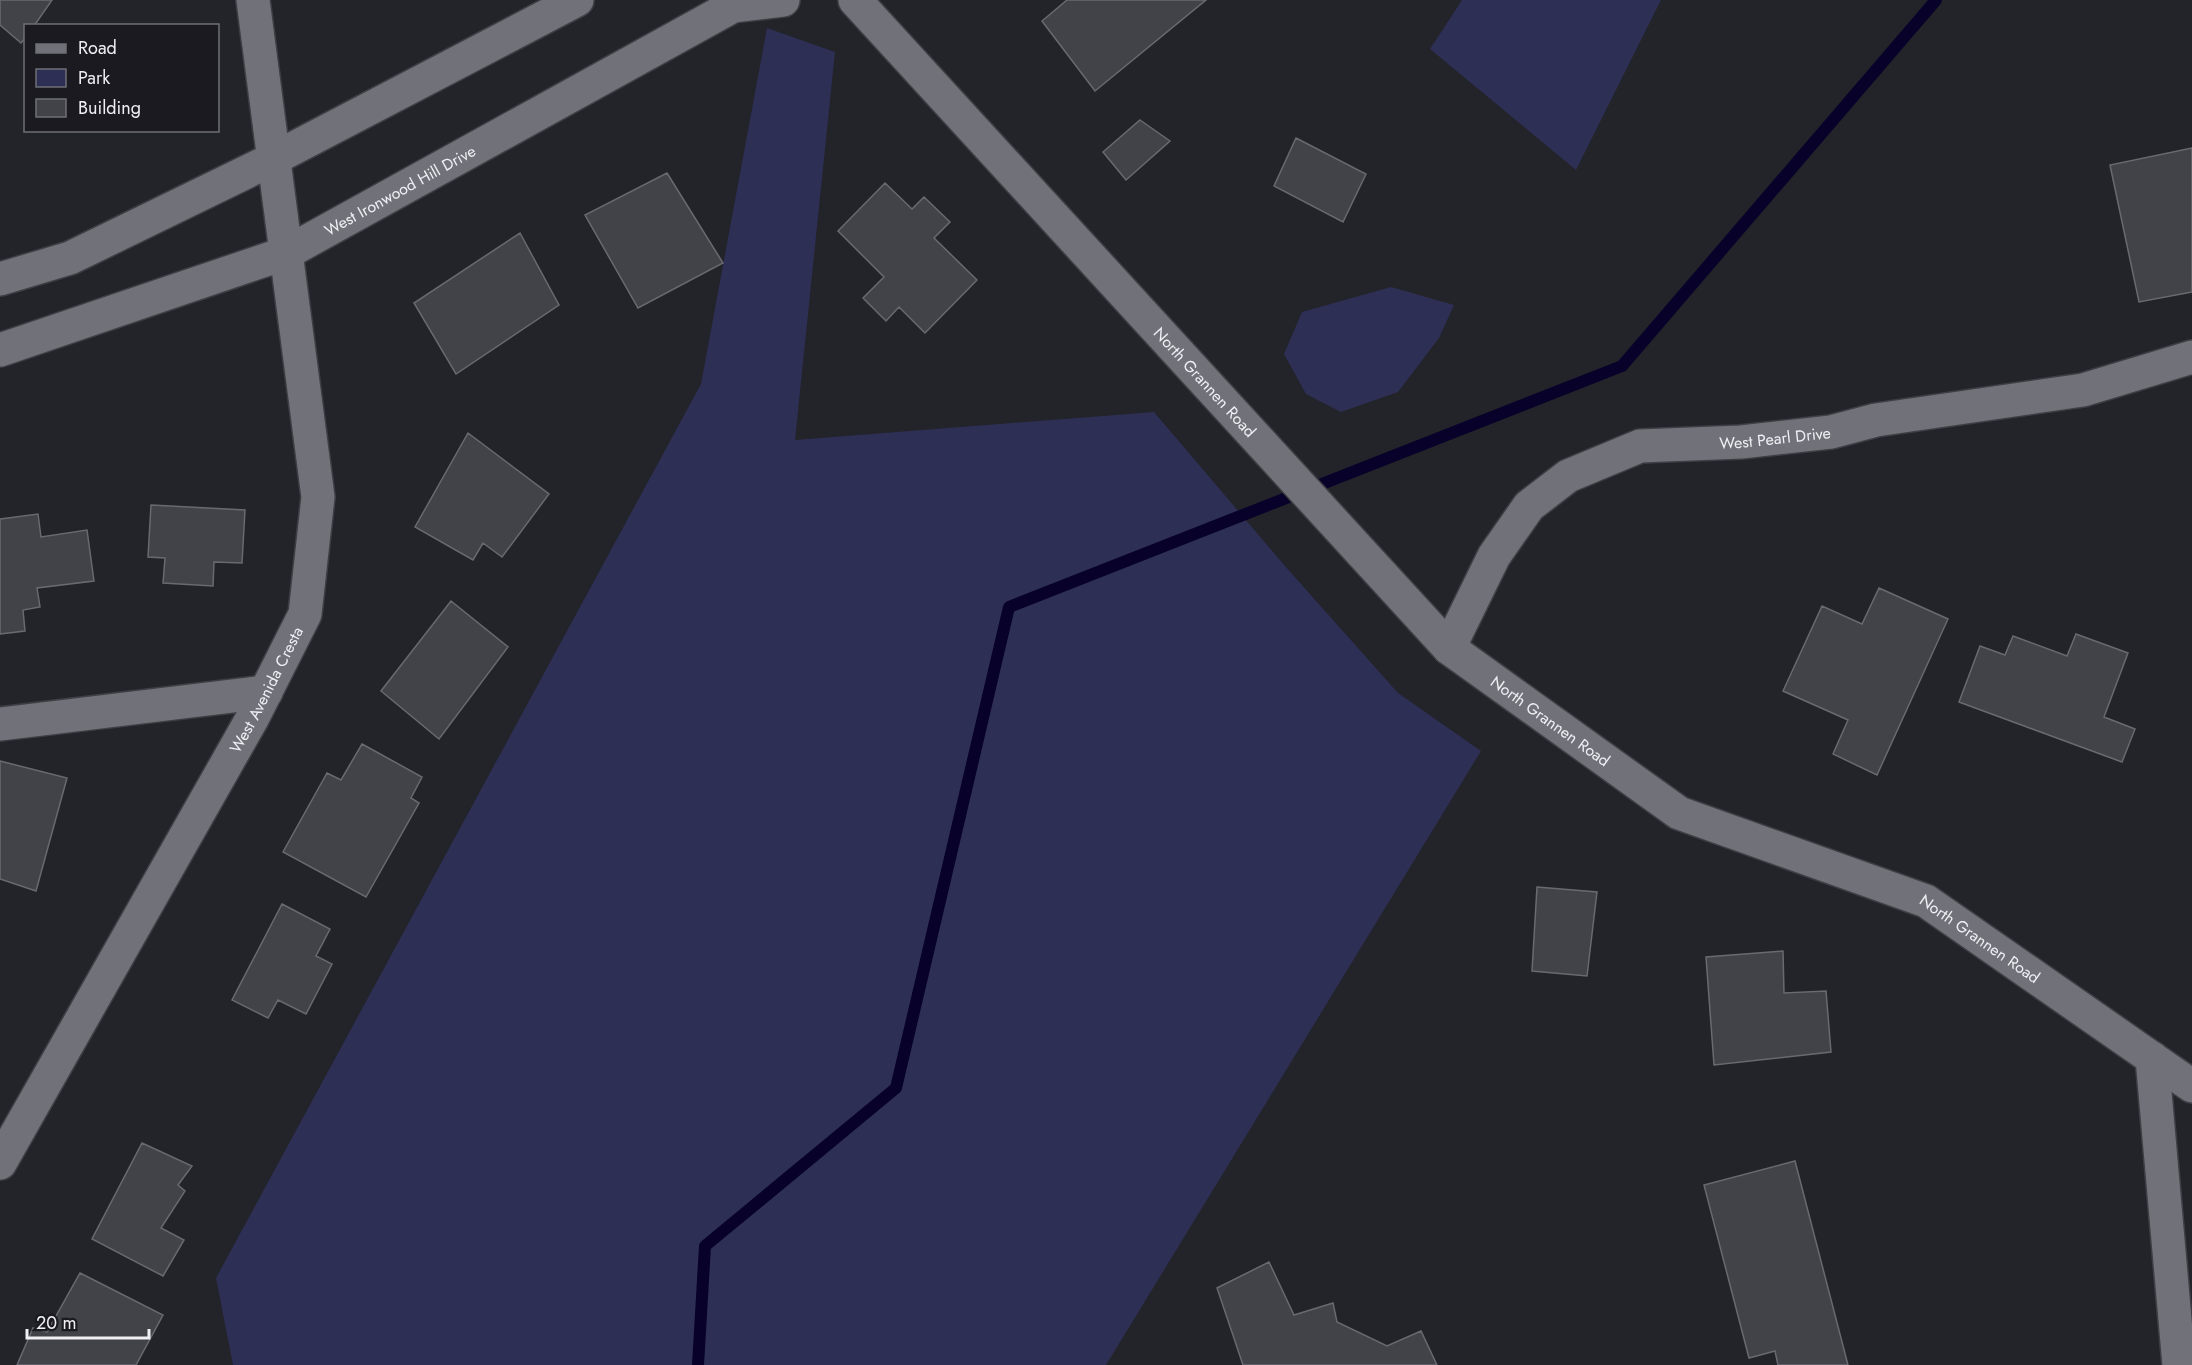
<svg xmlns="http://www.w3.org/2000/svg" width="2192" height="1365" font-family="Jost,sans-serif">
<rect width="100%" height="100%" fill="#23232a"/>
<path fill="#2e2f54" d="M 1462,0 L 1661,0 L 1576,170 L 1430,49 Z
M 767,28 L 835,52 L 795,440 L 1154,412 L 1285,566 L 1398,693 L 1481,751 L 1106,1365 L 233,1365 L 216,1278 L 701,384 Z
M 1391,287 L 1454,305 L 1439,338 L 1398,392 L 1341,412 L 1306,394 L 1284,354 L 1302,312 Z"/>
<g fill="none" stroke-linecap="round" stroke-linejoin="round">
<path stroke="#08012a" stroke-width="12" d="M 698,1365 L 705,1246 L 896,1088 L 1009,607 L 1622,366 L 1936,0"/>
</g>
<path fill="#424249" stroke="#696a71" stroke-width="1.5" d="M 0,0 L 52,0 L 34,26 L 26,26 L 26,37 L 21,43 L 0,25 Z
M 1067,0 L 1206,0 L 1095,91 L 1042,21 Z
M 1140,120 L 1170,141 L 1126,180 L 1103,152 Z
M 1296,138 L 1366,174 L 1343,222 L 1274,186 Z
M 2192,148 L 2192,292 L 2139,302 L 2110,165 Z
M 667,173 L 723,263 L 638,308 L 585,215 Z
M 885,183 L 912,209 L 924,197 L 950,222 L 934,238 L 977,280 L 925,333 L 899,307 L 886,321 L 863,298 L 884,277 L 838,231 Z
M 520,233 L 559,305 L 456,374 L 414,303 Z
M 468,433 L 549,494 L 502,557 L 483,543 L 473,560 L 415,527 Z
M 151,505 L 245,510 L 242,563 L 214,562 L 213,586 L 163,583 L 165,558 L 148,557 Z
M 38,514 L 41,537 L 87,530 L 94,581 L 37,588 L 40,607 L 23,610 L 25,631 L 0,634 L 0,519 Z
M 1879,588 L 1948,619 L 1877,775 L 1833,754 L 1848,720 L 1783,691 L 1822,606 L 1862,624 Z
M 451,601 L 508,647 L 439,739 L 381,691 Z
M 2076,634 L 2128,653 L 2104,717 L 2135,729 L 2122,762 L 1959,702 L 1980,646 L 2005,655 L 2013,636 L 2067,656 Z
M 362,744 L 422,777 L 411,798 L 419,803 L 366,897 L 283,852 L 327,773 L 341,780 Z
M 0,761 L 67,778 L 36,891 L 0,879 Z
M 1537,887 L 1597,892 L 1587,976 L 1532,971 Z
M 282,904 L 330,929 L 316,956 L 332,964 L 306,1014 L 278,1000 L 268,1018 L 232,1000 Z
M 1783,951 L 1784,993 L 1826,991 L 1831,1052 L 1714,1065 L 1706,957 Z
M 142,1143 L 192,1166 L 178,1185 L 185,1191 L 161,1228 L 184,1240 L 163,1276 L 92,1239 Z
M 1795,1161 L 1848,1365 L 1778,1365 L 1775,1351 L 1749,1358 L 1704,1185 Z
M 1269,1262 L 1294,1315 L 1333,1303 L 1337,1322 L 1387,1346 L 1421,1331 L 1437,1365 L 1243,1365 L 1217,1288 Z
M 80,1273 L 163,1315 L 136,1365 L 17,1365 L 33,1328 L 47,1332 Z"/>
<g fill="none" stroke-linecap="round" stroke-linejoin="round">
<g stroke="#3e3f44" stroke-width="36">
<g id="minor">
<path id="s1" d="M 855,0 L 1449,648 L 1679,813 L 1926,901 L 2192,1086"/>
<path d="M 0,279 L 70,258 L 273,159 L 577,0"/>
<path id="s2" d="M 0,350 L 286,253 L 733,6 L 783,0"/>
<path id="s3" d="M 1449,648 L 1494,556 L 1529,506 L 1568,476 L 1640,446 L 1741,442 L 1831,432 L 1876,420 L 2083,390 L 2192,357"/>
<path d="M 0,724 L 266,692"/>
<path d="M 2152,1058 L 2179,1365"/>
<path id="s4" d="M 0,1163 L 253,717 L 305,614 L 318,497 L 253,0"/>
</g>
</g>
<use href="#minor" stroke="#717279" stroke-width="33"/>
</g>
<g text-anchor="middle" dominant-baseline="central" stroke-width="5" stroke-linejoin="round" paint-order="stroke">
<g font-size="16" fill="#efeff4" stroke="#1a1a20">
<text stroke="none"><textPath href="#s2" startOffset="432">West Ironwood Hill Drive</textPath></text>
<text stroke="none"><textPath href="#s1" startOffset="518">North Grannen Road</textPath></text>
<text stroke="none"><textPath href="#s3" startOffset="426">West Pearl Drive</textPath></text>
<text stroke="none"><textPath href="#s4" startOffset="543">West Avenida Cresta</textPath></text>
<text stroke="none"><textPath href="#s1" startOffset="1004">North Grannen Road</textPath></text>
<text stroke="none"><textPath href="#s1" startOffset="1490">North Grannen Road</textPath></text>
</g>
</g>
<rect x="24" y="24" width="195" height="108" fill="#1a1a20" stroke="#6f6f75" stroke-width="1.5"/>
<rect x="36" y="44" width="30" height="9" fill="#717279" stroke="#6f6f75" stroke-width="1.5"/>
<text x="78" y="54" font-size="18" fill="#efeff4">Road</text>
<rect x="36" y="69" width="30" height="18" fill="#2e2f54" stroke="#6f6f75" stroke-width="1.5"/>
<text x="78" y="84" font-size="18" fill="#efeff4">Park</text>
<rect x="36" y="99" width="30" height="18" fill="#424249" stroke="#6f6f75" stroke-width="1.5"/>
<text x="78" y="114" font-size="18" fill="#efeff4">Building</text>
<path d="M27 1329v9h122v-9" fill="none" stroke="#efeff4" stroke-width="3"/>
<text x="36" y="1329" font-size="18" fill="#efeff4" stroke="#1a1a20" stroke-width="4.5" paint-order="stroke">20 m</text>
</svg>
